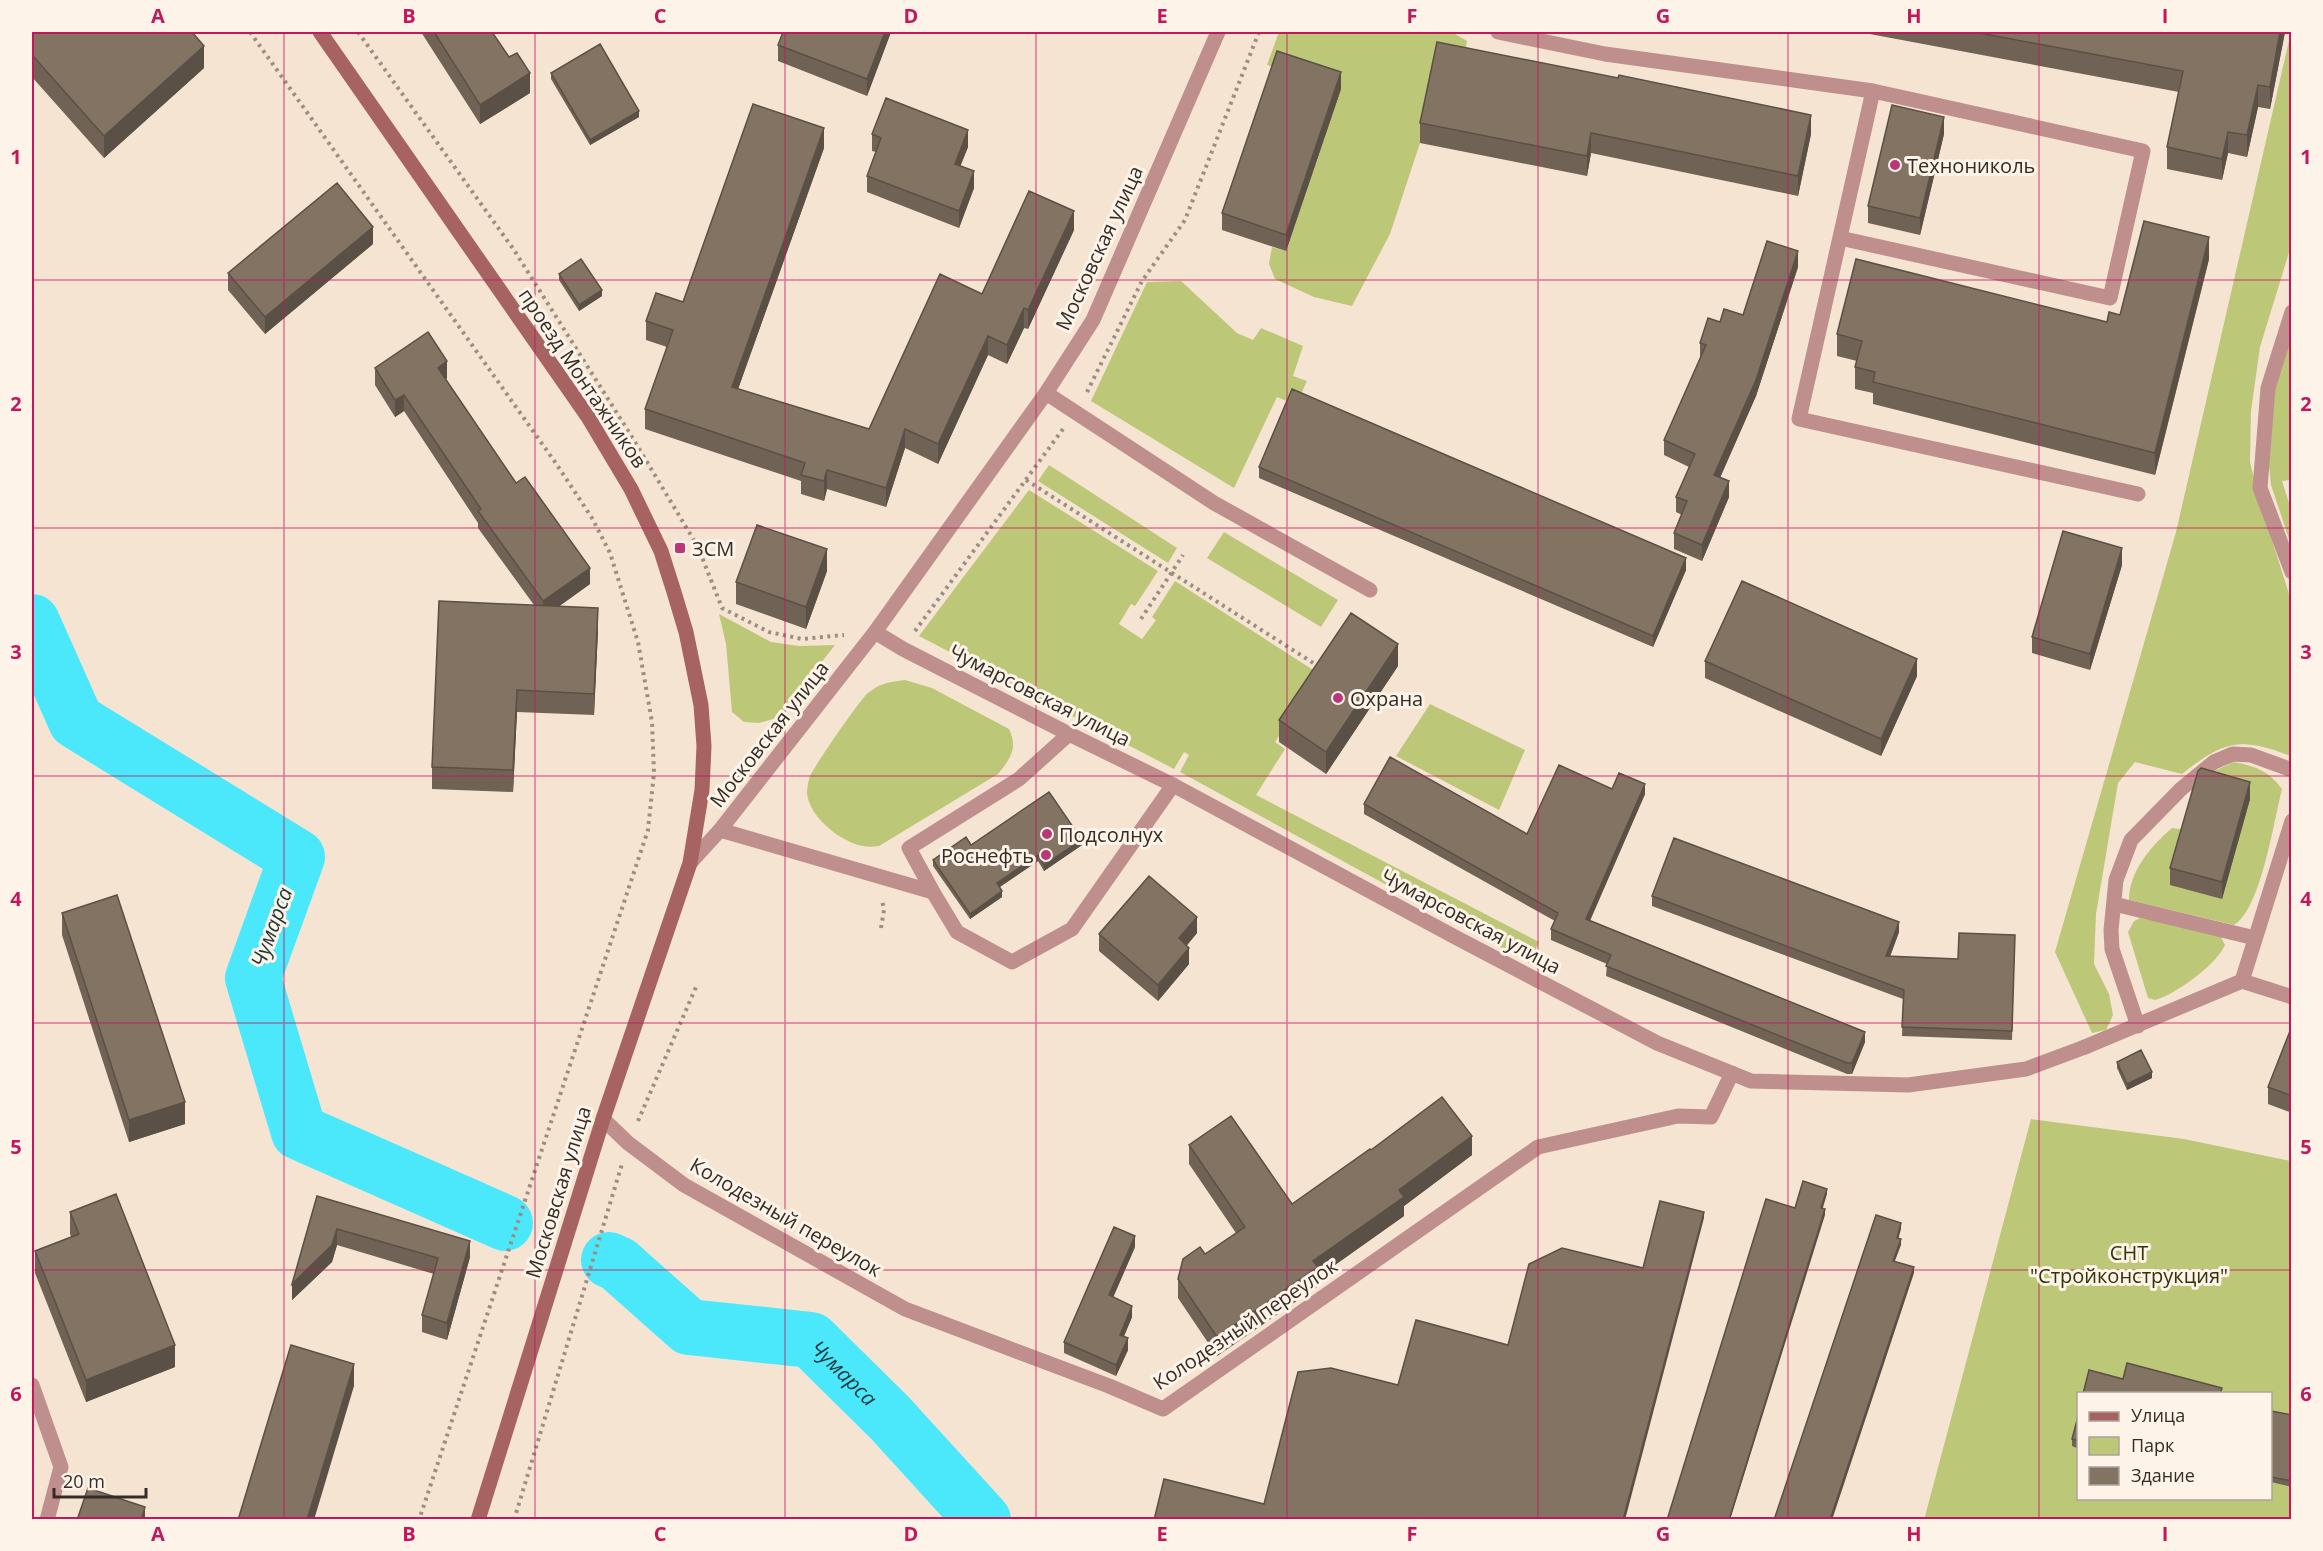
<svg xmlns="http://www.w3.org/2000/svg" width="2323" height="1551" font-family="'Open Sans',sans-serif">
<rect width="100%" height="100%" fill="#f6e4d3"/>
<path fill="#bdc778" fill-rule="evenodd" d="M 1279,32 L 1438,32 L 1455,34 L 1467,41 L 1463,66 L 1437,62 L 1420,143 L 1390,234 L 1352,306 L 1314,297 L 1275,279 L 1269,264 L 1272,247 L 1286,251 L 1277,68 L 1267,65 Z
M 2291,32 L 2291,246 L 2260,347 L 2251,411 L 2250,462 L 2259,499 L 2291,600 L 2291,756 C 2240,737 2225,740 2182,774 L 2135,762 L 2118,783 L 2096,914 L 2094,964 L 2109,994 L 2113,1015 L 2106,1030 L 2092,1033 L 2055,952 L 2176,532 Z
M 1181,281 L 1237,333 L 1253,340 L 1261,328 L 1303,346 L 1293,376 L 1307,381 L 1297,403 L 1291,403 L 1277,397 L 1234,488 L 1091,401 L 1147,282 Z
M 2291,301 L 2291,480 L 2282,481 L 2291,509 L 2291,545 L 2271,485 L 2267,448 L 2280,341 Z
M 1049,465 L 1177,548 L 1168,563 L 1038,481 Z
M 1029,490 L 1158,571 L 1135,606 L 1131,604 L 1119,624 L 1142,639 L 1156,620 L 1152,617 L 1175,581 L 1321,675 L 1275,742 L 1285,749 L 1256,795 L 1539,942 L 1529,963 L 1180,772 L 1189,755 L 1184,752 L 1174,769 L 919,636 Z
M 1224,532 L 1338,600 L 1321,627 L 1207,558 Z
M 719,614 L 771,642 L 799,646 L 835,645 L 785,709 L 773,719 L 759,723 L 744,722 L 732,712 L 726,644 Z
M 905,680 L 932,688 L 1009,729 C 1018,748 1011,758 998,774 L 879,846 C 863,849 850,843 836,834 C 823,824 810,812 807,794 C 807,790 808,781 810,776 C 814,767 860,699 868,693 C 880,683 890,682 905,680 Z
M 1430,704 L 1525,750 L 1499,810 L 1396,756 Z
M 2234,762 C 2255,766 2269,771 2282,789 C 2274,820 2261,909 2234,925 L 2129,900 C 2129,871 2152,845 2172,828 L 2186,830 L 2208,774 Z
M 2140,918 L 2220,935 L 2225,945 C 2217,964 2175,995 2155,1000 L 2148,998 L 2128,932 L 2134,921 Z
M 2031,1119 L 2184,1139 L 2291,1161 L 2291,1519 L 1924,1520 ZM 2078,1394 L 2270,1394 L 2270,1498 L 2078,1498 Z"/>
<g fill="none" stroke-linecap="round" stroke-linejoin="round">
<g stroke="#4be8fc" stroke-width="56">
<path d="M 32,622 L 76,721 L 297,857 L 253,978 L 299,1132 L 505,1223"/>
<path id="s1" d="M 609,1260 L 618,1264 L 689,1327 L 811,1340 L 890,1418 L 983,1520"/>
</g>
<path stroke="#9b8f83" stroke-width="4" stroke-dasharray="3 4.5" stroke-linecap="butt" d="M 250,32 L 555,462 L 592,518 L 610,553 L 638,642 L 652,722 L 654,773 L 648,830 L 419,1520
M 358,32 L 514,250 L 632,437 L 698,547 L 722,608 L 769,632 L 802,639 L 844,635
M 1087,392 L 1142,281 L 1185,220 L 1259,32
M 1026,480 L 1318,666
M 1141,619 L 1183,555
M 915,631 L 1063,429
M 881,928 L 884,910 L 882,900
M 638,1121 L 696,987
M 514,1520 L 622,1164"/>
<path stroke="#bf8f8d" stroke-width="15" d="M 1498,32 L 1605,54 L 1873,91 L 2143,151 L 2110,298 L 1840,238
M 1873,91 L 1799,419 L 2138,494
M 2292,312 L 2268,388 L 2260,488 L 2292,572
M 1046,393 L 1214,503 L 1370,590
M 720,830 L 933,892 L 957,932 L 1012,962 L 1072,929 L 1173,785
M 933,892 L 909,848 L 1019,779 L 1069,734
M 2114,904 L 2255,938
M 2242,981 L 2292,997
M 2138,1026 L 2112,949 L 2111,930 L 2116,880 L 2131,840 L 2181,789 L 2214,762 L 2233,754 L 2251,755 L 2292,770
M 2085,1047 L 2242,981 L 2292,821
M 32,1385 L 61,1467 L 47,1520"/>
<path stroke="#bf8f8d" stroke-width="15" d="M 875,632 L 903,649 L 1069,734 L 1173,785 L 1455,937 L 1657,1043 L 1751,1081 L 1908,1085 L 2026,1069 L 2085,1047
M 690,863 L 720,830 L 875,632 L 1046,393 L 1093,320 L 1218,32
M 603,1119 L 628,1143 L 684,1185 L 905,1309 L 1109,1386 L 1163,1409 L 1538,1147 L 1678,1116 L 1711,1117 L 1732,1073"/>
<path stroke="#a76362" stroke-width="15" d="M 320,32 L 588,417 L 631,489 L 661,551 L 674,592 L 686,632 L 701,705 L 704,746 L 702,790 L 690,863 L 603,1119 L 478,1520"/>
</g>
<path fill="#706355" d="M 32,32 L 204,68 L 104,158 L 32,77 Z
M 421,32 L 492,32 L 530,93 L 480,124 Z
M 783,32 L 891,32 L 867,96 L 778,61 L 778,45 Z
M 1859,32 L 2285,32 L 2270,109 L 2258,107 L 2247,157 L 2228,153 L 2222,180 L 2167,169 L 2167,147 L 2179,92 Z
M 551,73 L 639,117 L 590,145 L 551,79 Z
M 1618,78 L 1811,134 L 1798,196 L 1591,153 L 1587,176 L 1420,143 L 1420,123 Z
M 1341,89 L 1286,251 L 1222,230 L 1222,213 Z
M 872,134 L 968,147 L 960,166 L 974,188 L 959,228 L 867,192 L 867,176 L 876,152 L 872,151 Z
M 1944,134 L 1920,235 L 1868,223 L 1868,206 Z
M 824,148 L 738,389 L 869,429 L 982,294 L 1074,230 L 1028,329 L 1024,328 L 1007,364 L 988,355 L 938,464 L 905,448 L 886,507 L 827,489 L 824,501 L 801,494 L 801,481 L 645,429 L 645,409 L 667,347 L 646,340 L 646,321 L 683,302 Z
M 373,244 L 265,334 L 228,290 L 228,273 Z
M 2209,259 L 2155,475 L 1873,404 L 1873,393 L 1855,389 L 1855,367 L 1857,361 L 1837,356 L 1837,334 L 2107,322 L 2120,315 Z
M 1798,267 L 1756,396 L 1720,478 L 1729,497 L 1702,561 L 1674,549 L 1674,533 L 1682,515 L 1676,512 L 1676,497 L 1689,467 L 1664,455 L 1664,440 L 1700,358 L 1700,343 L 1720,322 L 1743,315 Z
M 559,274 L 602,296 L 579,311 L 559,280 Z
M 375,368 L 447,378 L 446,379 L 516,483 L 590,584 L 559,606 L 598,630 L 594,715 L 517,712 L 513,792 L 432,789 L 432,767 L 534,605 L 478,528 L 478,523 L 404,411 L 395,417 L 375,385 Z
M 1259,467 L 1686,570 L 1653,647 L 1259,478 Z
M 2122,565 L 2090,670 L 2032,653 L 2032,637 Z
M 827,571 L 806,629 L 736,604 L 736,582 Z
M 1705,661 L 1917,676 L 1881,756 L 1705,678 Z
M 1398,666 L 1326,774 L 1279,742 L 1279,720 Z
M 1612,789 L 1645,794 L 1590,921 L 1865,1042 L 1852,1074 L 1847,1074 L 1606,976 L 1607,964 L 1551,940 L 1551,929 L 1555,921 L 1364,814 L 1364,804 L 1527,834 Z
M 2250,799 L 2222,899 L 2170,885 L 2170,868 Z
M 971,845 L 1082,845 L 1044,871 L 1038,861 L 999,887 L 1002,897 L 970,919 L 933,866 L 933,860 Z
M 1652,896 L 1899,932 L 1890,957 L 1958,959 L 2015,935 L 2012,1040 L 1902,1036 L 1903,999 L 1652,906 Z
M 62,913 L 185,1124 L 129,1142 L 62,935 Z
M 1197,933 L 1187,945 L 1189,964 L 1158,1001 L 1099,951 L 1099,934 Z
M 2292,1032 L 2292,1113 L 2268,1104 L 2268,1087 Z
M 2117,1062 L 2152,1078 L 2127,1090 L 2117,1068 Z
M 1189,1145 L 1292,1204 L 1371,1150 L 1472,1155 L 1404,1206 L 1404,1216 L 1318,1277 L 1318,1286 L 1217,1356 L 1178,1298 L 1178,1279 L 1205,1254 L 1236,1233 L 1189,1164 Z
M 317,1196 L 470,1257 L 447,1340 L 422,1332 L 422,1315 L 434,1274 L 337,1245 L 332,1262 L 292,1300 Z
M 70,1212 L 175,1367 L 86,1402 L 35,1273 L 35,1251 L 71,1237 L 70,1233 Z
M 1135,1247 L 1113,1297 L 1132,1317 L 1124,1336 L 1128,1350 L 1116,1376 L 1064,1353 L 1064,1342 Z
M 2271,1411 L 2292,1415 L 2292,1487 L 2271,1482 Z
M 2079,1413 L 2079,1449 L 2072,1446 L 2072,1439 Z"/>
<path fill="#5b5045" d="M 885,32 L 891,32 L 867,96 L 867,79 Z
M 2280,32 L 2285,32 L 2270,109 L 2270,87 Z
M 204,46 L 204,68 L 104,158 L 104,136 Z
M 1341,72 L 1341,89 L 1286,251 L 1286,235 Z
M 530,73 L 530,93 L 480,124 L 480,105 Z
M 2258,85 L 2258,107 L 2247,157 L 2247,135 Z
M 639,111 L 639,117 L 590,145 L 590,140 Z
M 1811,115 L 1811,134 L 1798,196 L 1798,176 Z
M 1944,117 L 1944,134 L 1920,235 L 1920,218 Z
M 824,128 L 824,148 L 732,406 L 732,387 Z
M 968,130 L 968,147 L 955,180 L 955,164 Z
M 2228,132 L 2228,153 L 2222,180 L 2222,159 Z
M 1591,133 L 1591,153 L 1587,176 L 1587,156 Z
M 974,171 L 974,188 L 959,228 L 959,211 Z
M 1074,211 L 1074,230 L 1028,329 L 1028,310 Z
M 373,227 L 373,244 L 265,334 L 265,317 Z
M 2209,237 L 2209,259 L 2155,475 L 2155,453 Z
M 1798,251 L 1798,267 L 1756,396 L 1714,491 L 1714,475 Z
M 602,290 L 602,296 L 579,311 L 579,305 Z
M 1024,308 L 1024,328 L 1007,364 L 1007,345 Z
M 988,336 L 988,355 L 938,464 L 938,444 Z
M 447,361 L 447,378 L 438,384 L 438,368 Z
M 404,395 L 404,411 L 395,417 L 395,400 Z
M 905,429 L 905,448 L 886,507 L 886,488 Z
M 827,470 L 827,489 L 824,501 L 824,481 Z
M 1729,481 L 1729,497 L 1702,561 L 1702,545 Z
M 2122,548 L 2122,565 L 2090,670 L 2090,654 Z
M 827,549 L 827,571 L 806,629 L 806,607 Z
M 1686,558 L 1686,570 L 1653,647 L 1653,636 Z
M 590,568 L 590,584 L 543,618 L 543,601 Z
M 598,608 L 598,630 L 594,715 L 594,694 Z
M 1398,644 L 1398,666 L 1326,774 L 1326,752 Z
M 1917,659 L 1917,676 L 1881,756 L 1881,739 Z
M 517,690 L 517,712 L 513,792 L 513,770 Z
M 2250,782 L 2250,799 L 2222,899 L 2222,882 Z
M 1645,784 L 1645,794 L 1586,929 L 1586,919 Z
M 1082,840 L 1082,845 L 1044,871 L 1044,865 Z
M 1038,855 L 1038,861 L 997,889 L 997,883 Z
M 1002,891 L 1002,897 L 970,919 L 970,914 Z
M 1197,917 L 1197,933 L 1179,955 L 1179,938 Z
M 1899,922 L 1899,932 L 1886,966 L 1886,956 Z
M 1189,948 L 1189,964 L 1158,1001 L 1158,985 Z
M 1865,1032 L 1865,1042 L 1852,1074 L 1852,1063 Z
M 2152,1072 L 2152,1078 L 2127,1090 L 2127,1084 Z
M 185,1102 L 185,1124 L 129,1142 L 129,1120 Z
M 1472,1136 L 1472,1155 L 1404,1206 L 1404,1216 L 1318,1277 L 1318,1286 L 1217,1356 L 1217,1337 L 1399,1190 Z
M 1827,1189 L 1827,1194 L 1821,1214 L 1821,1208 Z
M 1825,1209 L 1825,1215 L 1730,1520 L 1729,1520 Z
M 1704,1212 L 1704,1218 L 1625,1520 L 1623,1520 Z
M 1901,1223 L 1901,1229 L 1897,1244 L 1897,1238 Z
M 337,1229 L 337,1245 L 332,1262 L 292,1300 L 292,1284 Z
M 1135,1236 L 1135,1247 L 1109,1307 L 1109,1295 Z
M 1901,1239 L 1901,1245 L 1893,1266 L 1893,1261 Z
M 470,1241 L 470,1257 L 447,1340 L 447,1323 Z
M 1914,1267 L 1914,1273 L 1832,1520 L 1830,1520 Z
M 1132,1306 L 1132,1317 L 1120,1346 L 1120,1335 Z
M 1128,1338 L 1128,1350 L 1116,1376 L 1116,1365 Z
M 175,1345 L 175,1367 L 86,1402 L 86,1380 Z
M 354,1364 L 354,1386 L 314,1520 L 307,1520 Z
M 145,1507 L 145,1520 L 141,1520 Z"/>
<path fill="#827363" stroke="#5b5045" stroke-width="1.5" d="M 32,32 L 192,32 L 204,46 L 104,136 L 32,55 Z
M 434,32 L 492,32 L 509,57 L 517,53 L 530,73 L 480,105 Z
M 783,32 L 885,32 L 867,79 L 778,45 Z
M 1974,32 L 2280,32 L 2270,87 L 2258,85 L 2247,135 L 2228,132 L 2222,159 L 2167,147 L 2183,71 Z
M 1437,42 L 1618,78 L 1619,75 L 1811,115 L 1798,176 L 1591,133 L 1587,156 L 1420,123 Z
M 600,44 L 639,111 L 590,140 L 551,73 Z
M 1277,51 L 1341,72 L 1286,235 L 1222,213 Z
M 886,98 L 968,130 L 955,164 L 974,171 L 959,211 L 867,176 L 881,138 L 872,134 Z
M 753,104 L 824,128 L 732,387 L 869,429 L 940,274 L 982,294 L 1029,191 L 1074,211 L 1028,310 L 1024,308 L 1007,345 L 988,336 L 938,444 L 905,429 L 886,488 L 827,470 L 824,481 L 801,475 L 805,463 L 645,409 L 673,330 L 646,321 L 656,293 L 683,302 Z
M 1892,105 L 1944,117 L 1920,218 L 1868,206 Z
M 337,183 L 373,227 L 265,317 L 228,273 Z
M 2144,221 L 2209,237 L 2155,453 L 1873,382 L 1875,372 L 1855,367 L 1862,341 L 1837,334 L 1856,259 L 2107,322 L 2109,312 L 2120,315 Z
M 1767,241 L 1798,251 L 1756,380 L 1714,475 L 1729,481 L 1702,545 L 1674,533 L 1687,501 L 1676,497 L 1695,454 L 1664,440 L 1706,345 L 1700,343 L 1708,318 L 1720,322 L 1724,309 L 1743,315 Z
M 581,259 L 602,290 L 579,305 L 559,274 Z
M 428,332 L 447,361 L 438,368 L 516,483 L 525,477 L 590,568 L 543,601 L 478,511 L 481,509 L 404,395 L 395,400 L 375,368 Z
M 1292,389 L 1686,558 L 1653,636 L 1259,467 Z
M 757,525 L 827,549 L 806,607 L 736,582 Z
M 2063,531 L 2122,548 L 2090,654 L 2032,637 Z
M 1742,581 L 1917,659 L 1881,739 L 1705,661 Z
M 439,601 L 598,608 L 594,694 L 517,690 L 513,770 L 432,767 Z
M 1351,613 L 1398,644 L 1326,752 L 1279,720 Z
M 1390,757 L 1527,834 L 1559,765 L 1612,789 L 1619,773 L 1645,784 L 1586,919 L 1865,1032 L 1852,1063 L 1847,1063 L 1606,966 L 1611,955 L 1551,929 L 1558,913 L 1364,804 Z
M 2201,768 L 2250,782 L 2222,882 L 2170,868 L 2198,771 Z
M 1049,792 L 1082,840 L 1044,865 L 1038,855 L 997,883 L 1002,891 L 970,914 L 933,860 L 966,837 L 971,845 Z
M 1674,838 L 1899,922 L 1886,956 L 1958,959 L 1959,933 L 2015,935 L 2012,1031 L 1902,1027 L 1904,990 L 1652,896 Z
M 1149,876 L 1197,917 L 1179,938 L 1189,948 L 1158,985 L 1099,934 Z
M 117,895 L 185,1102 L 129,1120 L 62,913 Z
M 2290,1031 L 2292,1032 L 2292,1096 L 2268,1087 Z
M 2141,1050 L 2152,1072 L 2127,1084 L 2117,1062 Z
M 1442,1097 L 1472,1136 L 1399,1190 L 1404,1197 L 1313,1261 L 1318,1267 L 1217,1337 L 1178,1279 L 1183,1259 L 1200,1247 L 1205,1254 L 1245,1227 L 1189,1145 L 1231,1116 L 1292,1204 L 1370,1149 L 1371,1150 Z
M 1803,1181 L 1827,1189 L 1821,1208 L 1825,1209 L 1729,1520 L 1667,1520 L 1766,1199 L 1795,1208 Z
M 116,1194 L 175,1345 L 86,1380 L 35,1251 L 79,1234 L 70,1212 Z
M 317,1196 L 470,1241 L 447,1323 L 422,1315 L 438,1258 L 337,1229 L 332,1245 L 292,1284 Z
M 1660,1201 L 1704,1212 L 1623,1520 L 1154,1520 L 1164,1479 L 1264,1504 L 1298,1372 L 1331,1368 L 1398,1385 L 1416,1320 L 1508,1345 L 1529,1264 L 1562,1248 L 1643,1268 Z
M 1876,1215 L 1901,1223 L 1897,1238 L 1901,1239 L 1893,1261 L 1914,1267 L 1830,1520 L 1774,1520 Z
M 1114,1227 L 1135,1236 L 1109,1295 L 1132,1306 L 1120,1335 L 1128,1338 L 1116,1365 L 1064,1342 Z
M 291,1345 L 354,1364 L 307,1520 L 238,1520 Z
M 2127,1363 L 2222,1388 L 2220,1394 L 2083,1394 L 2089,1370 L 2123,1379 Z
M 2271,1411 L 2292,1415 L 2292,1481 L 2271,1477 Z
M 2079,1413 L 2079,1441 L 2072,1439 Z
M 88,1488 L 145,1507 L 141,1520 L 77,1520 Z"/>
<path fill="none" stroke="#c2185b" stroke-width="1.5" stroke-opacity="0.55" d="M 284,32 L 284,1520M 535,32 L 535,1520M 785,32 L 785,1520M 1036,32 L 1036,1520M 1287,32 L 1287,1520M 1538,32 L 1538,1520M 1788,32 L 1788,1520M 2039,32 L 2039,1520M 32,280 L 2292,280M 32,528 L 2292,528M 32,776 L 2292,776M 32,1023 L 2292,1023M 32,1270 L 2292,1270"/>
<g fill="#bb3679" stroke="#fdf3e8" stroke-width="2">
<circle cx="1895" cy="165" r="6"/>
<rect x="674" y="542" width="12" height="12" rx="3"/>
<circle cx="1338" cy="698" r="6"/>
<circle cx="1047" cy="834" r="6"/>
<circle cx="1046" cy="855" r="6"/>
</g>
<g text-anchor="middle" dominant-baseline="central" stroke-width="6" stroke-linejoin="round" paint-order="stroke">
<g font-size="20" fill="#332d26" stroke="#fdf3e8" text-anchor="start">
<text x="1907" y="165">Технониколь</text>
<text x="692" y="548">ЗСМ</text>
<text x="1350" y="698">Охрана</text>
<text x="1059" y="834">Подсолнух</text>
<text x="1034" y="855" text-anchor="end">Роснефть</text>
</g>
<g font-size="20" fill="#332d26" stroke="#fdf3e8">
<text transform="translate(1099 248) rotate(-65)">Московская улица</text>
<text transform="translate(583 378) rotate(56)">проезд Монтажников</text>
<text transform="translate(1040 695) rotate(27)">Чумарсовская улица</text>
<text transform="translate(769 734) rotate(-52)">Московская улица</text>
<text transform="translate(1471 921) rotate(28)">Чумарсовская улица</text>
<text transform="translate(558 1192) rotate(-73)">Московская улица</text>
<text transform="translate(786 1217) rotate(30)">Колодезный переулок</text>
<text transform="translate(1245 1324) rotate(-34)">Колодезный переулок</text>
</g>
<g font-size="20" fill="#313508" stroke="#fdf3e8">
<text x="2129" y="1252">СНТ<tspan x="2129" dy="23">"Стройконструкция"</tspan></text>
</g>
<g font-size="21" font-style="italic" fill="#1c3639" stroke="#fdf3e8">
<text transform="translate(271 927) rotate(-70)">Чумарса</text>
<text stroke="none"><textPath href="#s1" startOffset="274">Чумарса</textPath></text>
</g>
</g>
<rect width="2323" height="1551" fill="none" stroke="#fdf3e8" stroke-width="66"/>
<rect x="2077" y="1392" width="195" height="108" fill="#fdf3e8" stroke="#aca49a" stroke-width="1.5"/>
<rect x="2089" y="1412" width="30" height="9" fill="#a76362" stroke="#aca49a" stroke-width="1.5"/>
<text x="2131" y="1422" font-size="18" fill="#332d26">Улица</text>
<rect x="2089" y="1437" width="30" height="18" fill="#bdc778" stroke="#aca49a" stroke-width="1.5"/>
<text x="2131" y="1452" font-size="18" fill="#332d26">Парк</text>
<rect x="2089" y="1467" width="30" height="18" fill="#827363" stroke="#aca49a" stroke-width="1.5"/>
<text x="2131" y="1482" font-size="18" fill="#332d26">Здание</text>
<path d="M54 1488v9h92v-9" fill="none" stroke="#332d26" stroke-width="3"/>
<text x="63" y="1488" font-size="18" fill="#332d26" stroke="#fdf3e8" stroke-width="4.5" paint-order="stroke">20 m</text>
<rect x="33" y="33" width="2257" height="1485" fill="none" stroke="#c2185b" stroke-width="2"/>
<g font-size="20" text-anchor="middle" font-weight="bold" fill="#c2185b">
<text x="158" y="23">A</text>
<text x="409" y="23">B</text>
<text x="660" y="23">C</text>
<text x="911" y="23">D</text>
<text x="1162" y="23">E</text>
<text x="1412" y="23">F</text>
<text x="1663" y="23">G</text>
<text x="1914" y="23">H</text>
<text x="2165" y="23">I</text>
<text x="16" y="164">1</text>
<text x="2306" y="164">1</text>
<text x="16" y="411">2</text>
<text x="2306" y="411">2</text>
<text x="16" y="659">3</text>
<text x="2306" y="659">3</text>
<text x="16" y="906">4</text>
<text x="2306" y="906">4</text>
<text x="16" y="1154">5</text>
<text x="2306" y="1154">5</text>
<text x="16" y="1401">6</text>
<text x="2306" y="1401">6</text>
<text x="158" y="1541">A</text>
<text x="409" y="1541">B</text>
<text x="660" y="1541">C</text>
<text x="911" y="1541">D</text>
<text x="1162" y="1541">E</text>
<text x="1412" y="1541">F</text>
<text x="1663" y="1541">G</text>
<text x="1914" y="1541">H</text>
<text x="2165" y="1541">I</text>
</g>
</svg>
